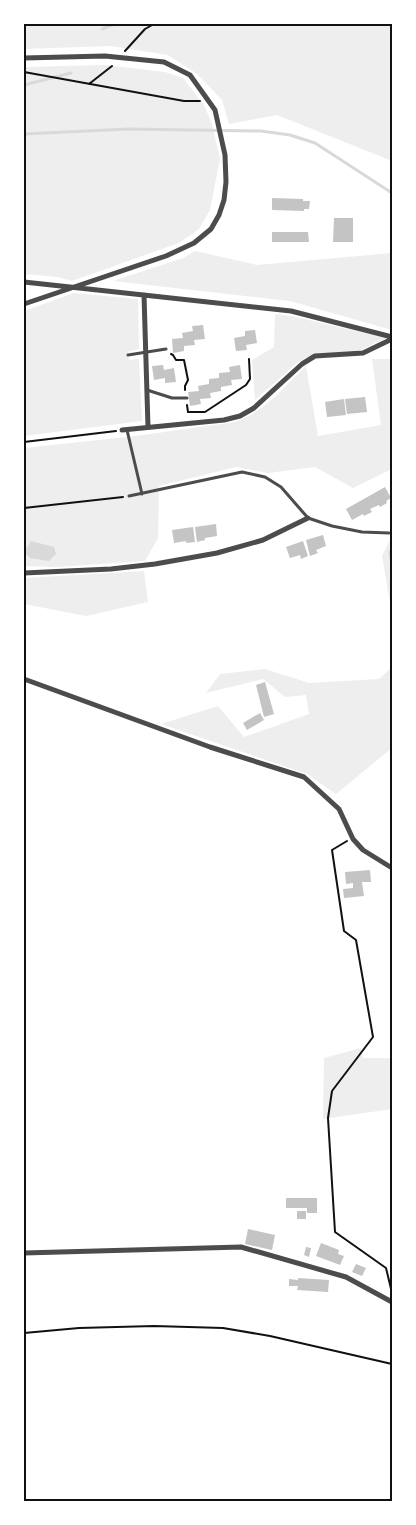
<svg xmlns="http://www.w3.org/2000/svg" width="416" height="1525" font-family="Merriweather,serif">
<rect width="100%" height="100%" fill="#fff"/>
<path fill="#eee" d="M 24,24 L 392,24 L 392,161 L 277,115 L 229,124 L 222,100 L 197,74 L 168,55 L 110,46 L 24,49 Z
M 105,65 L 165,72 L 183,78 L 204,105 L 212,124 L 220,159 L 210,210 L 199,229 L 179,243 L 72,281 L 58,277 L 24,274 L 24,67 Z
M 195,251 L 257,265 L 392,253 L 392,330 L 290,301 L 113,281 L 183,258 Z
M 74,293 L 138,299 L 139,349 L 128,352 L 129,360 L 139,359 L 142,421 L 24,436 L 24,311 Z
M 275,314 L 292,316 L 386,338 L 361,350 L 314,355 L 305,358 L 297,363 L 255,400 L 252,360 L 274,347 Z
M 372,359 L 392,359 L 392,469 L 353,488 L 315,467 L 268,473 L 236,467 L 159,486 L 158,538 L 145,561 L 57,567 L 24,566 L 24,448 L 136,436 L 235,422 C 263,413 285,386 306,366 L 318,436 L 381,425 Z
M 392,536 L 392,614 L 382,556 Z
M 144,571 L 148,602 L 86,616 L 24,604 L 24,578 Z
M 392,667 L 392,748 L 336,794 L 307,774 L 161,724 L 218,706 L 244,737 L 309,714 L 306,695 L 285,697 L 263,679 L 206,693 L 220,674 L 265,669 L 309,683 L 379,679 Z
M 361,1048 L 363,1058 L 392,1058 L 392,1109 L 323,1119 L 324,1058 Z"/>
<path fill="#d9d9d9" d="M 31,541 L 54,547 L 56,554 L 49,561 L 30,558 L 24,552 Z"/>
<g fill="none" stroke-linecap="round" stroke-linejoin="round">
<path stroke="#d9d9d9" stroke-width="3" d="M 102,29 L 115,24
M 24,85 L 71,73
M 24,134 L 128,129 L 261,131 L 290,135 L 315,143 L 392,193
M 390,552 L 392,564"/>
</g>
<path fill="#c4c4c4" d="M 272,198 L 303,199 L 303,201 L 310,201 L 309,209 L 304,209 L 304,211 L 272,210 Z
M 334,218 L 353,218 L 353,242 L 333,242 Z
M 272,232 L 308,232 L 309,242 L 272,242 Z
M 203,325 L 205,339 L 194,340 L 195,345 L 184,346 L 184,351 L 173,353 L 172,339 L 183,338 L 182,333 L 193,331 L 192,326 Z
M 255,330 L 257,343 L 246,345 L 247,350 L 236,351 L 234,338 L 245,336 L 245,331 Z
M 163,365 L 164,370 L 174,368 L 176,382 L 165,383 L 165,378 L 154,380 L 152,366 Z
M 240,365 L 242,379 L 231,380 L 232,385 L 221,387 L 221,391 L 210,393 L 211,398 L 200,399 L 201,404 L 190,406 L 188,392 L 199,391 L 198,386 L 209,384 L 209,379 L 219,378 L 219,373 L 230,372 L 229,367 Z
M 365,397 L 367,412 L 347,414 L 345,399 Z
M 344,399 L 346,415 L 327,417 L 325,402 Z
M 385,487 L 391,498 L 386,501 L 387,503 L 380,507 L 379,505 L 372,508 L 370,509 L 372,512 L 364,516 L 363,514 L 352,520 L 346,509 Z
M 216,524 L 217,536 L 205,538 L 205,540 L 197,542 L 195,527 Z
M 193,527 L 195,542 L 186,543 L 186,541 L 174,543 L 172,530 Z
M 323,535 L 326,546 L 316,550 L 318,553 L 310,556 L 306,540 Z
M 303,541 L 308,556 L 301,559 L 300,555 L 290,558 L 286,547 Z
M 265,682 L 274,714 L 264,717 L 256,685 Z
M 260,713 L 264,720 L 247,730 L 243,723 Z
M 370,870 L 371,882 L 362,882 L 364,896 L 344,898 L 343,889 L 353,888 L 353,883 L 346,884 L 345,872 Z
M 286,1198 L 317,1198 L 317,1213 L 307,1213 L 307,1208 L 286,1208 Z
M 297,1211 L 306,1211 L 306,1219 L 297,1219 Z
M 248,1229 L 275,1235 L 272,1250 L 245,1244 Z
M 321,1243 L 339,1250 L 338,1254 L 344,1256 L 340,1265 L 316,1256 Z
M 306,1247 L 311,1248 L 309,1257 L 304,1255 Z
M 356,1264 L 366,1268 L 362,1276 L 352,1272 Z
M 298,1278 L 329,1280 L 328,1292 L 297,1290 L 298,1286 L 289,1286 L 289,1279 L 298,1280 Z"/>
<g fill="none" stroke-linecap="round" stroke-linejoin="round">
<path stroke="#111" stroke-width="2" d="M 125,51 L 145,29 L 154,24
M 24,72 L 184,101 L 200,101
M 89,84 L 112,66
M 171,354 L 173,355 L 176,360 L 184,360 L 188,380 L 185,386 L 185,390
M 187,405 L 188,412 L 205,412 L 246,385 L 250,379 L 249,359
M 24,442 L 116,431
M 24,508 L 123,497
M 347,841 L 332,850 L 344,931 L 356,940 L 373,1037 L 332,1091 L 328,1118 L 335,1232 L 386,1268 L 392,1293
M 24,1333 L 79,1328 L 154,1326 L 223,1328 L 270,1336 L 392,1364"/>
<path stroke="#4c4c4c" stroke-width="3" d="M 128,355 L 166,349
M 147,390 L 172,398 L 187,398
M 127,430 L 142,494
M 129,496 L 242,472 L 265,477 L 281,487 L 308,518 L 332,526 L 362,532 L 389,533"/>
<path stroke="#4c4c4c" stroke-width="5" d="M 24,58 L 105,56 L 164,62 L 190,75 L 215,110 L 225,155 L 226,182 L 224,200 L 219,215 L 211,229 L 194,243 L 166,256 L 24,304
M 24,282 L 291,311 L 392,337
M 144,295 L 148,427
M 122,430 L 224,420 L 240,416 L 254,408 L 302,364 L 315,356 L 363,353 L 392,339
M 24,573 L 111,569 L 155,564 L 217,553 L 263,540 L 308,518
M 24,679 L 210,747 L 304,777 L 339,809 L 353,839 L 363,850 L 392,868
M 24,1253 L 241,1247 L 346,1277 L 392,1302"/>
</g>
<rect width="416" height="1525" fill="none" stroke="#ffffff" stroke-width="50"/>
<rect x="25" y="25" width="366" height="1475" fill="none" stroke="#111" stroke-width="2"/>
</svg>
